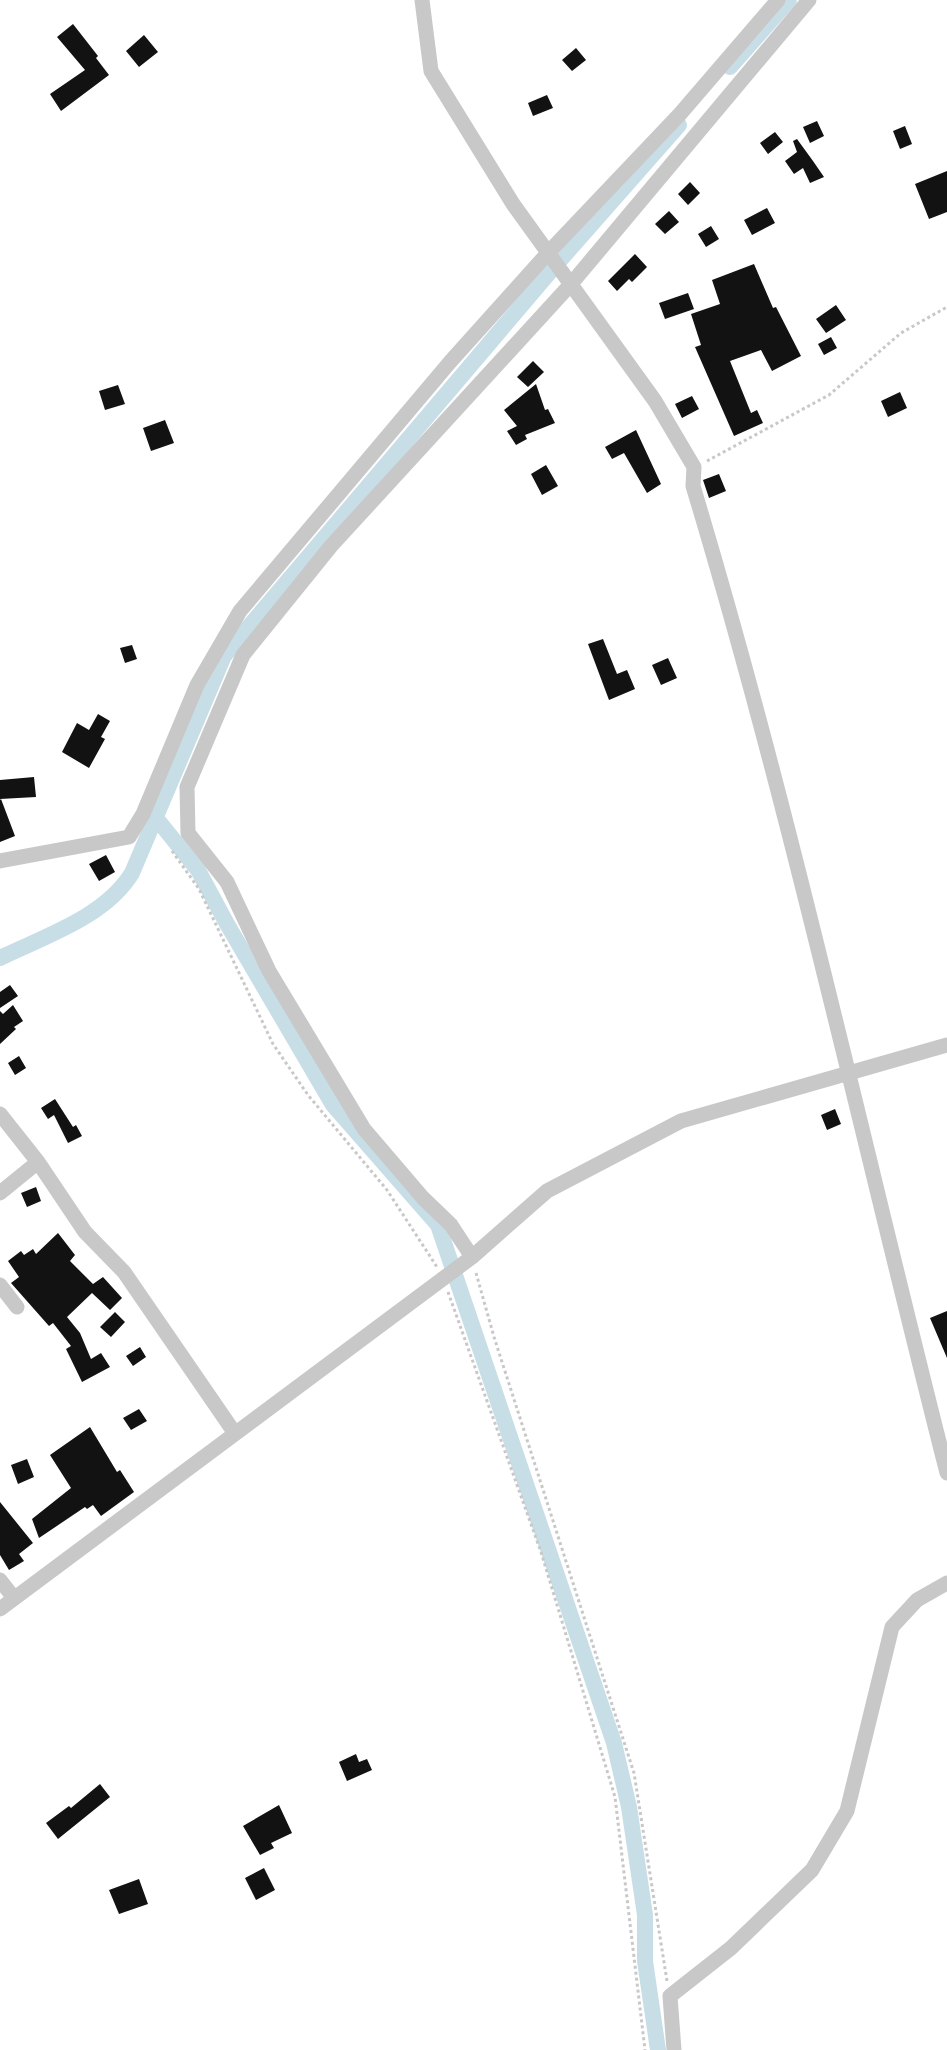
<svg xmlns="http://www.w3.org/2000/svg" width="947" height="2050" font-family="Inter,sans-serif">
<rect width="100%" height="100%" fill="#fff"/>
<g fill="none" stroke-linecap="round" stroke-linejoin="round">
<path stroke="#c8dee6" stroke-width="16" d="M 730,67 L 789,0
M 156,818 L 198,870 L 227,924 L 333,1105 L 438,1225 L 614,1743 L 629,1807 L 645,1915 L 645,1961 L 658,2050
M 0,958 C 45,936 105,917 132,873 L 224,656 L 554,267 L 679,125"/>
</g>
<path fill="#121212" d="M 73,24 L 98,56 L 96,58 L 109,75 L 61,111 L 50,94 L 85,70 L 57,37 Z
M 144,35 L 158,52 L 139,67 L 126,51 Z
M 576,48 L 586,60 L 572,71 L 562,60 Z
M 547,95 L 553,108 L 533,116 L 528,103 Z
M 817,121 L 824,136 L 810,143 L 803,127 Z
M 905,126 L 912,144 L 900,149 L 893,131 Z
M 775,132 L 783,142 L 768,154 L 760,143 Z
M 797,139 L 813,161 L 824,177 L 810,183 L 803,168 L 794,174 L 785,161 L 797,152 L 793,141 Z
M 947,171 L 947,212 L 929,219 L 915,184 Z
M 690,182 L 700,193 L 688,205 L 678,194 Z
M 767,208 L 775,223 L 752,235 L 744,220 Z
M 669,211 L 679,222 L 665,234 L 655,224 Z
M 711,226 L 719,239 L 706,247 L 698,234 Z
M 635,254 L 647,267 L 632,282 L 629,279 L 617,291 L 608,281 Z
M 754,264 L 773,308 L 776,307 L 801,356 L 772,371 L 761,350 L 730,361 L 751,413 L 757,410 L 763,423 L 734,436 L 695,347 L 701,345 L 691,314 L 720,304 L 712,280 Z
M 688,293 L 694,309 L 665,319 L 659,303 Z
M 836,305 L 846,320 L 826,333 L 816,319 Z
M 831,337 L 837,348 L 824,355 L 818,344 Z
M 533,361 L 544,372 L 528,387 L 517,377 Z
M 536,384 L 545,410 L 548,409 L 555,423 L 525,435 L 527,439 L 516,445 L 507,431 L 517,426 L 504,410 Z
M 118,385 L 125,404 L 105,410 L 99,391 Z
M 900,392 L 907,408 L 888,417 L 881,401 Z
M 692,396 L 699,409 L 682,418 L 675,404 Z
M 165,420 L 174,443 L 151,451 L 143,428 Z
M 636,430 L 661,484 L 647,493 L 624,453 L 612,459 L 605,447 Z
M 546,465 L 558,486 L 542,495 L 531,474 Z
M 719,474 L 726,491 L 709,498 L 703,480 Z
M 603,639 L 617,674 L 627,670 L 635,689 L 609,700 L 588,644 Z
M 132,645 L 137,659 L 125,663 L 120,648 Z
M 668,658 L 677,678 L 661,685 L 652,665 Z
M 98,714 L 110,721 L 101,737 L 105,739 L 89,768 L 62,752 L 77,723 L 89,730 Z
M 34,777 L 36,797 L 0,799 L 0,780 Z
M 1,799 L 15,836 L 0,842 L 0,800 Z
M 106,855 L 115,872 L 99,881 L 89,864 Z
M 10,985 L 18,996 L 0,1008 L 0,992 Z
M 13,1005 L 23,1021 L 14,1027 L 16,1029 L 0,1044 L 0,1011 L 3,1014 Z
M 19,1056 L 26,1068 L 15,1075 L 8,1063 Z
M 55,1099 L 73,1127 L 76,1125 L 82,1136 L 68,1143 L 54,1115 L 48,1119 L 41,1108 Z
M 835,1109 L 841,1124 L 827,1130 L 821,1115 Z
M 36,1187 L 41,1201 L 27,1207 L 21,1193 Z
M 58,1233 L 75,1255 L 70,1261 L 93,1284 L 103,1277 L 122,1298 L 110,1310 L 92,1293 L 67,1317 L 80,1333 L 91,1359 L 101,1353 L 110,1367 L 82,1382 L 66,1349 L 71,1346 L 53,1323 L 49,1326 L 11,1283 L 19,1277 L 8,1261 L 21,1251 L 24,1255 L 33,1249 L 36,1254 Z
M 947,1311 L 947,1358 L 930,1318 Z
M 115,1312 L 125,1322 L 111,1337 L 100,1327 Z
M 140,1347 L 146,1357 L 133,1366 L 126,1356 Z
M 139,1409 L 147,1421 L 131,1430 L 123,1418 Z
M 90,1427 L 117,1472 L 120,1470 L 134,1492 L 101,1516 L 93,1505 L 87,1509 L 85,1507 L 39,1538 L 32,1519 L 71,1488 L 50,1455 Z
M 27,1459 L 34,1477 L 18,1484 L 11,1465 Z
M 0,1502 L 33,1543 L 19,1554 L 24,1561 L 9,1570 L 0,1555 Z
M 356,1754 L 359,1762 L 367,1759 L 372,1770 L 347,1781 L 339,1762 Z
M 100,1784 L 110,1797 L 58,1839 L 46,1823 L 69,1806 L 71,1808 Z
M 279,1805 L 292,1833 L 271,1843 L 274,1848 L 260,1855 L 243,1826 Z
M 264,1868 L 275,1890 L 256,1900 L 245,1878 Z
M 139,1879 L 148,1904 L 119,1914 L 109,1890 Z"/>
<g fill="none" stroke-linecap="round" stroke-linejoin="round">
<path stroke="#c8c8c8" stroke-width="3" stroke-dasharray="3 3" stroke-linecap="butt" d="M 707,461 L 829,395 L 901,333 L 947,307
M 172,851 L 199,889 L 273,1044 L 308,1095 L 387,1190 L 437,1267
M 476,1273 L 494,1337 L 634,1773 L 667,1981
M 448,1292 L 541,1552 L 615,1797 L 645,2050"/>
<path stroke="#c8c8c8" stroke-width="15" d="M 422,0 L 431,71 L 513,204 L 655,401 L 694,467 L 693,486 C 791,811 863,1144 947,1473
M 0,861 L 129,837 L 143,814 L 197,685 L 240,611 L 450,362 L 547,254 L 680,114 L 778,0
M 0,1114 L 38,1162 L 85,1232 L 124,1272 L 234,1432
M 0,1193 L 38,1162
M 472,1257 L 451,1225 L 423,1198 L 364,1129 L 269,971 L 227,882 L 188,833 L 187,787 L 243,655 L 331,546 L 571,284 L 809,0
M 0,1285 L 17,1307
M 0,1580 L 14,1598
M 0,1609 L 472,1257 L 547,1191 L 681,1121 L 947,1045
M 674,2050 L 670,1996 L 731,1948 L 812,1870 L 847,1811 L 892,1627 L 917,1600 L 947,1583"/>
</g>
</svg>
